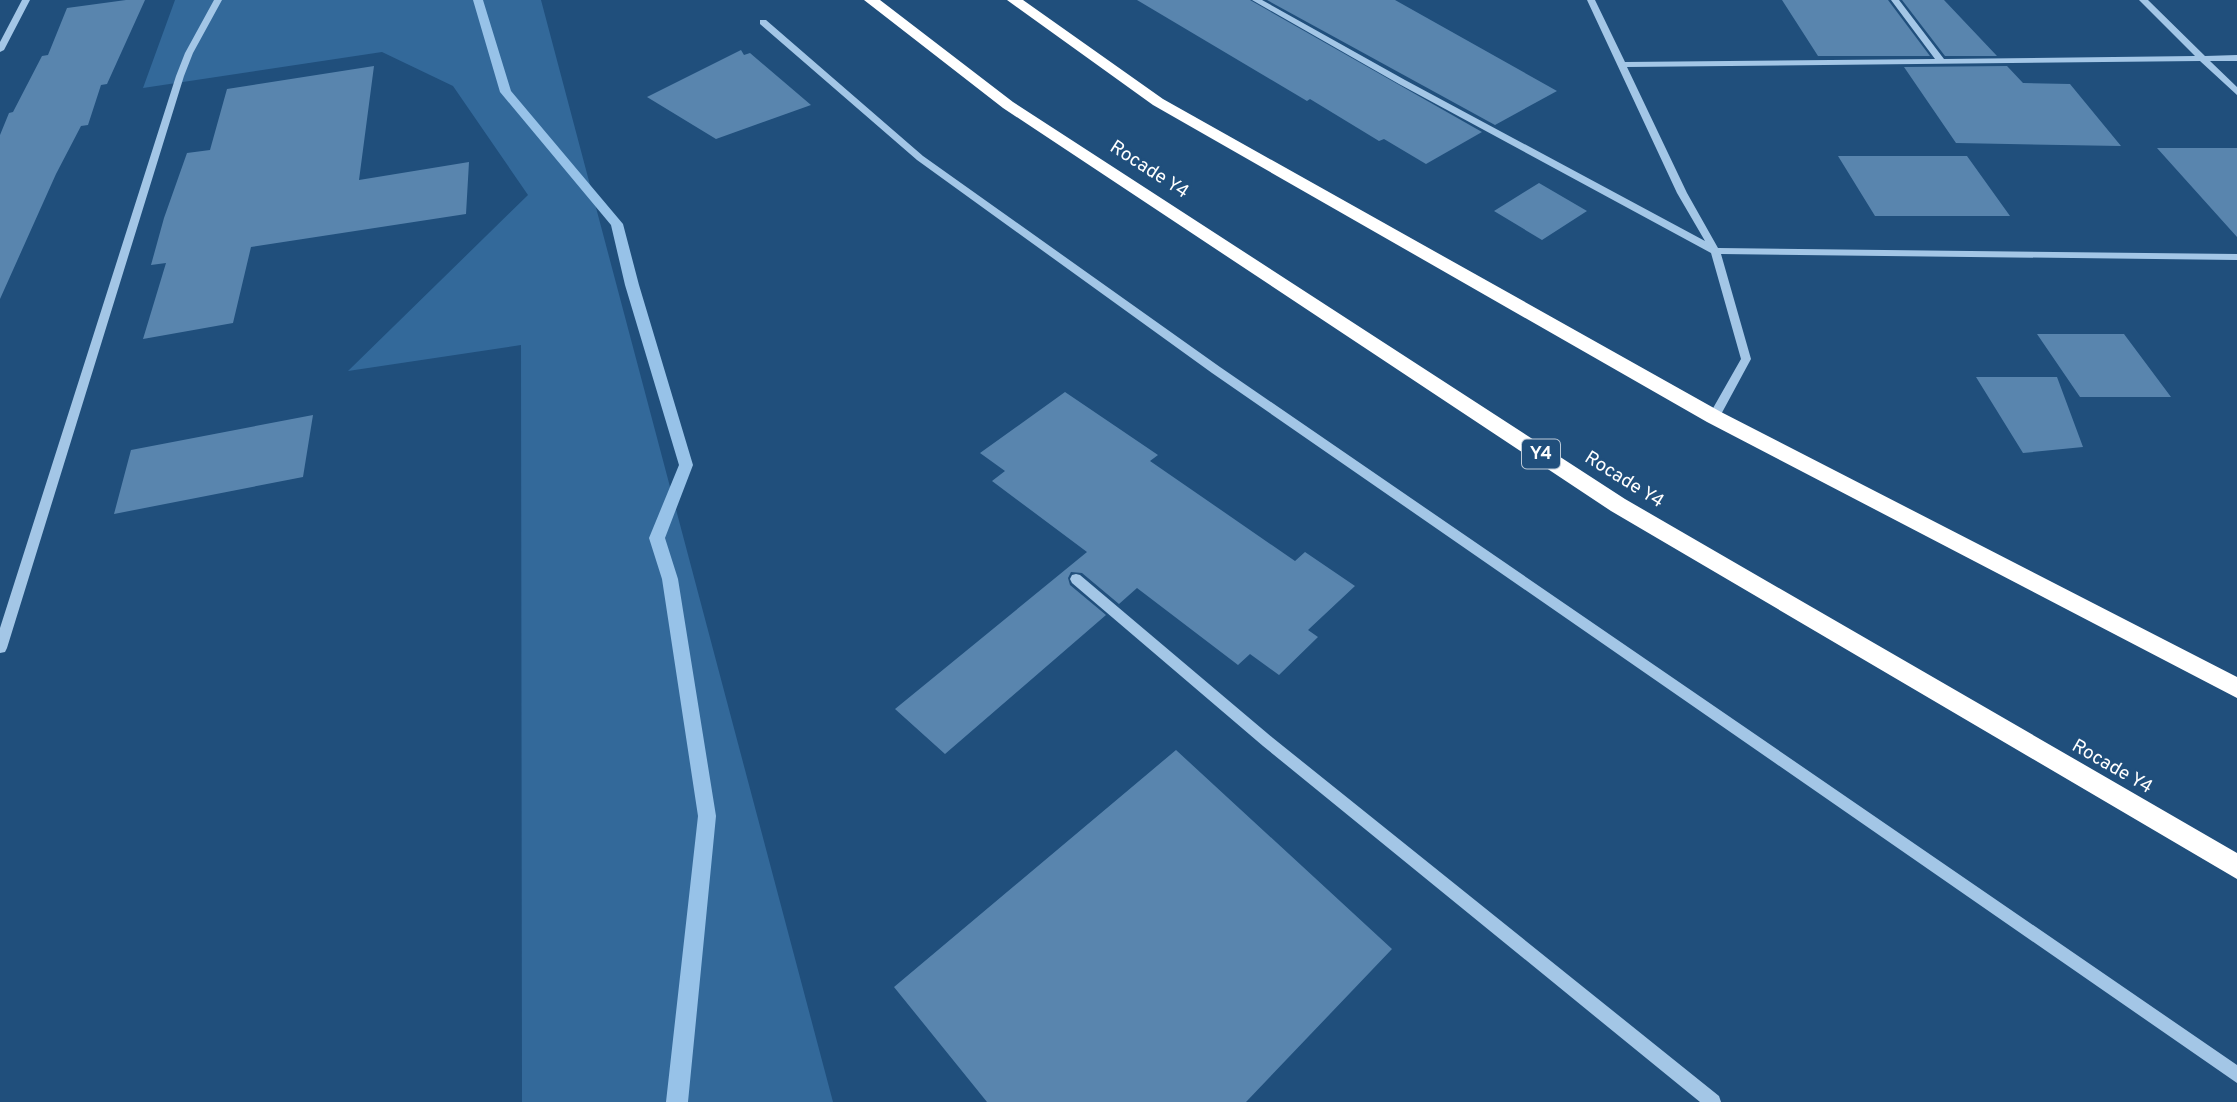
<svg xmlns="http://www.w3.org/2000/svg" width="2237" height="1102" font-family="Overpass,sans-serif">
<rect width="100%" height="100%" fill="#204f7c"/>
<path fill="#33699a" d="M 175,0 L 541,0 L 833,1102 L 522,1102 L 521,345 L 348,371 L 528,195 L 453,86 L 382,52 L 143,88 Z"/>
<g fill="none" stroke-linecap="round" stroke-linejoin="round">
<path fill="#97c2e8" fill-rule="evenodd" d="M 473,0 L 483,0 L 511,91 L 623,224 L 639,285 L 693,465 L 665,538 L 678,579 L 716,816 L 688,1102 L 666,1102 L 698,816 L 662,579 L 649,538 L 679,465 L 625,285 L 611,225 L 500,92 Z"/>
</g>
<path fill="#5985ae" d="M 126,0 L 145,0 L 107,84 L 101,85 L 88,125 L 81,126 L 56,174 L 0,299 L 0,135 L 9,113 L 13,112 L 42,56 L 48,55 L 67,8 Z
M 1137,0 L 1250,0 L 1482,132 L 1426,164 L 1384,139 L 1379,141 L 1310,99 L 1307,101 Z
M 1267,0 L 1395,0 L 1557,91 L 1495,125 Z
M 1782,0 L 1888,0 L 1930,56 L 1818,56 Z
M 1902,0 L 1944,0 L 1997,56 L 1945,56 Z
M 741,50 L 744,55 L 750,53 L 811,105 L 716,139 L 647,97 Z
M 374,66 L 359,180 L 469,162 L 466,214 L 251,247 L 233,323 L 143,339 L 166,263 L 151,265 L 164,218 L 187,153 L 210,150 L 227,89 Z
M 2007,66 L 2023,83 L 2070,84 L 2121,146 L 1956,143 L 1904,67 Z
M 2157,148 L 2237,148 L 2237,237 Z
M 1838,156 L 1967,156 L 2010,216 L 1875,216 Z
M 1539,183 L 1587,211 L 1542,240 L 1494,211 Z
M 2037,334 L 2124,334 L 2171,397 L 2080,397 Z
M 1976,377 L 2057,377 L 2083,447 L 2023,453 Z
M 1065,392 L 1158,455 L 1150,461 L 1295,561 L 1305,552 L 1355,586 L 1308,630 L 1318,637 L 1279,675 L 1250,654 L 1238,665 L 1137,588 L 1119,604 L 1082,573 L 1071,572 L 1068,578 L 1070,585 L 1106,615 L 945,754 L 895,709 L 1087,552 L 992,481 L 1005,471 L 980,453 Z
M 313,415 L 303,477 L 114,514 L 131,450 Z
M 1176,750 L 1392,949 L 1246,1102 L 987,1102 L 894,987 Z"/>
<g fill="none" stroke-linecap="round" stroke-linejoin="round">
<path fill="#a3c6e6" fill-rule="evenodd" d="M 22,0 L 30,0 L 4,50 L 0,52 L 0,42 Z
M 214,0 L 222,0 L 193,53 L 184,76 L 7,648 L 5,652 L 0,653 L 0,628 L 176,76 L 185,53 Z
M 1252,0 L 1262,0 L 1405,80 L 1705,241 L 1677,193 L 1587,0 L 1595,0 L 1625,62 L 1935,59 L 1891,0 L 1899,0 L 1944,59 L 2195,56 L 2139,0 L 2148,0 L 2205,56 L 2237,55 L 2237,61 L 2210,61 L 2237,87 L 2237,95 L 2200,61 L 1627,67 L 1687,193 L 1718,248 L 2237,254 L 2237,260 L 1721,254 L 1751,359 L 1718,420 L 1714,421 L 1708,417 L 1741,359 L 1711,253 L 1399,84 Z
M 760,20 L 766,20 L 923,156 L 1220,367 L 2237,1065 L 2237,1083 L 1212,373 L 917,160 L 760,24 Z
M 1076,574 L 1080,575 L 1273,738 L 1719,1096 L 1721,1102 L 1700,1102 L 1263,746 L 1072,583 L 1070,579 L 1072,575 Z"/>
<path fill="#fff" fill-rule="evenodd" d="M 864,0 L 880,0 L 1013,102 L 1625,499 L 2237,853 L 2237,879 L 1611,511 L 1003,108 Z
M 1007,0 L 1023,0 L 1163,99 L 1721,412 L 2237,677 L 2237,698 L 1707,422 L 1153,105 Z"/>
</g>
<g text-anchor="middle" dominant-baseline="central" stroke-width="5" stroke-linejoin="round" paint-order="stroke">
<rect fill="#204f7c" stroke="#bccad8" stroke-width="2" x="1522" y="439.5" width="38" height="29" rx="5"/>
<g font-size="18" font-weight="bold" fill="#fff">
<text x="1541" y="454">Y4</text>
</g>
<g font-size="19" fill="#fff" stroke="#204f7c">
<text transform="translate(1149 170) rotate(33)">Rocade Y4</text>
<text transform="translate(1624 480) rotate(32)">Rocade Y4</text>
<text transform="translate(2112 767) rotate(30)">Rocade Y4</text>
</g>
</g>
</svg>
